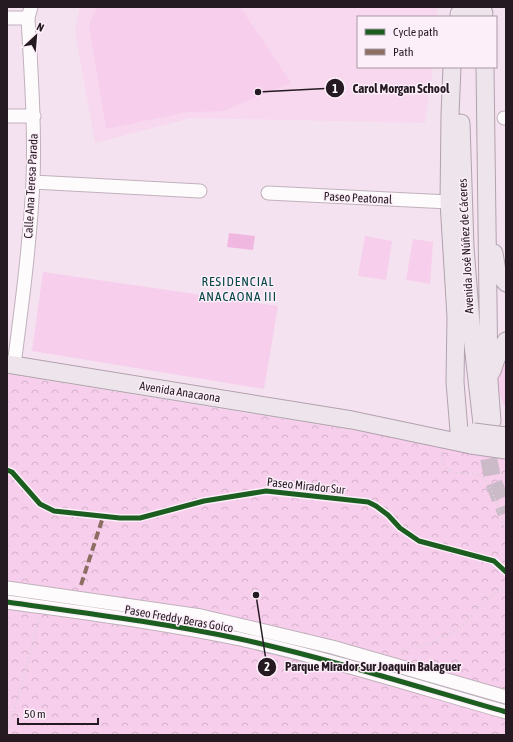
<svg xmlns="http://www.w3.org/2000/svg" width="513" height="742" font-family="'Asap Condensed',sans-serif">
<defs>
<pattern id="forest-crowns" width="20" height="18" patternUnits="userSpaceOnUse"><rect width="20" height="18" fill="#f7ceec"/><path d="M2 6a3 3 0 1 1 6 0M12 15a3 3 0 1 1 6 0" fill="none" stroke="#d4b0ca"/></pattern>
</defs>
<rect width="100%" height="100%" fill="#f5e2f0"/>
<path fill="#f7d8ee" d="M 80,7 L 437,7 L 437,17 L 358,17 L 358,67 L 433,67 L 425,123 L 191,118 L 95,143 L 75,31 Z"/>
<path fill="#f7ceec" d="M 97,7 L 240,7 L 291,83 L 223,111 L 187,112 L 106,129 L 89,25 Z
M 365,236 L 392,241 L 386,280 L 358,276 Z
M 413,239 L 433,242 L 430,284 L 406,280 Z
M 43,272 L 278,306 L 264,389 L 32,351 Z
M 506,353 L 506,408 C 494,390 497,371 506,353 Z"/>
<path fill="url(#forest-crowns)" d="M 7,374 L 506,455 L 506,735 L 7,735 Z"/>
<path fill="#f0b7e1" d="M 229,233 L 255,236 L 253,250 L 227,247 Z"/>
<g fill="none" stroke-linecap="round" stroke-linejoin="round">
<path stroke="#cbbac7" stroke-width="17" stroke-dasharray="17 8" stroke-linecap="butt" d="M 484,434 L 493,481 L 506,513"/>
<g stroke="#c0b1bc" stroke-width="15">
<path id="minor" d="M 7,18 L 28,18
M 7,116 L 34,116
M 504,118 L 506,118
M 33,182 L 200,191
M 268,193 L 449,202
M 14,365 C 22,304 30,243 33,181 C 35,126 31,72 28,18 L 31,7
M 7,588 L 201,616 L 332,647 L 506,697
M 7,602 C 85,613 164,623 240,639 C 330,659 418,687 506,712"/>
</g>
<g stroke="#b2a1ae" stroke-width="19">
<path id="major" d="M 459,14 L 484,13
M 452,67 L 450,115 L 449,202 L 456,317 L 455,382 L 459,431 L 468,444
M 485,67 L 489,381 L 492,421
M 461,123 L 465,247 L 472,336 L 482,424
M 494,253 L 497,271 L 506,283
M 7,364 L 352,420 L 471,445
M 492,371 L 496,359 L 506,341"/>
</g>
<path stroke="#dbd4d9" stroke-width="2" stroke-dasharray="1 3" stroke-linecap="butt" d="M 442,452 C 443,488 470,463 485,480 C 493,488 501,517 506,529
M 7,470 L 12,472 L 40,504 L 54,511 L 120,518 L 140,518 L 204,501 L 266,491 L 368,502 L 376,506 L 388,515 L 400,528 L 419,541 L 494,561 L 506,572
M 397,652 L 438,640 L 460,628 L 487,599 L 506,588
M 7,735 L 40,618"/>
<use href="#minor" stroke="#fefbfd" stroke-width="13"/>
<use href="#major" stroke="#ede5eb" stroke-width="17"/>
<g stroke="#b2a1ae" stroke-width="19" stroke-linecap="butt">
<path id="major-bridge" d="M 474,432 L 506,436
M 471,445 L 506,450"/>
</g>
<use href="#major-bridge" stroke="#ede5eb" stroke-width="17"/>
<path stroke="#8d6e63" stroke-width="4" stroke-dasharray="8 4" stroke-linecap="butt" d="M 81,585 L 103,517"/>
<g stroke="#fdeff9" stroke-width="8">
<path id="cycleway" d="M 7,470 L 12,472 L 40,504 L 54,511 L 120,518 L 140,518 L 204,501 L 266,491 L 368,502 L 376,506 L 388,515 L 400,528 L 419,541 L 494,561 L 506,572
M 7,602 C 85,613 164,623 240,639 C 330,659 418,687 506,712"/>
</g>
<use href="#cycleway" stroke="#1b5e20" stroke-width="5"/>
</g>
<g text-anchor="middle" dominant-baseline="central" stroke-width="3" stroke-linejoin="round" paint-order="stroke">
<g font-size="12" fill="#251922" stroke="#fdeff9">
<text transform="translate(31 186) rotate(-87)">Calle Ana Teresa Parada</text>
<text transform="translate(358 198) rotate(3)">Paseo Peatonal</text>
<text transform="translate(466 246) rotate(-93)">Avenida José Núñez de Cáceres</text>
<text transform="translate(180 392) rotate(9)">Avenida Anacaona</text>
<text transform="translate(306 486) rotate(6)">Paseo Mirador Sur</text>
<text transform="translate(179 619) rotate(10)">Paseo Freddy Beras Goico</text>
</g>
<g font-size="13" letter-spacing="1" fill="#024647" stroke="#fdeff9">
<text x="238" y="281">RESIDENCIAL<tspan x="238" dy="15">ANACAONA III</tspan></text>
</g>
</g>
<path fill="none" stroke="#251922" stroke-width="1.5" d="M258 92L335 88M256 595L267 667"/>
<g fill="#251922" stroke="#fdeff9" stroke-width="1.5">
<circle cx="258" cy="92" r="4"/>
<circle cx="256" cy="595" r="4"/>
<circle cx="335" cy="88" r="10"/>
<circle cx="267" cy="667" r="10"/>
</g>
<g font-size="12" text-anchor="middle" font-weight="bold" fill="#fff">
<text x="335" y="93">1</text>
<text x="267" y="671">2</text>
</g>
<g font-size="13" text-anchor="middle" font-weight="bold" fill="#251922" stroke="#fdeff9" stroke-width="3" stroke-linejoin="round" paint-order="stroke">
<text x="401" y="93">Carol Morgan School</text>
<text x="373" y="671">Parque Mirador Sur Joaquín Balaguer</text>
</g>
<rect width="513" height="742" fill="none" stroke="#251922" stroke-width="16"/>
<rect x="357" y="16" width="140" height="52" fill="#fdeff9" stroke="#a799a3"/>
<rect x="365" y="29" width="20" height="6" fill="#1b5e20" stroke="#a799a3"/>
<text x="393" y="36" font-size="12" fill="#251922">Cycle path</text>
<rect x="365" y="49" width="20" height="6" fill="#8d6e63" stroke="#a799a3"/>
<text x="393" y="56" font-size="12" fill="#251922">Path</text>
<g transform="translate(36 36) rotate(26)" stroke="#fdeff9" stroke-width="3" paint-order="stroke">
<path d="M0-3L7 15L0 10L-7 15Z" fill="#251922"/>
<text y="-6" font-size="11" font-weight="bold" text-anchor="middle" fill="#251922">N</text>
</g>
<path d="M18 718v6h80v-6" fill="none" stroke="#251922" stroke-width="2"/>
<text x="24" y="718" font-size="12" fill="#251922" stroke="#fdeff9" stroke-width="3" paint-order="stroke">50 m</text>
</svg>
